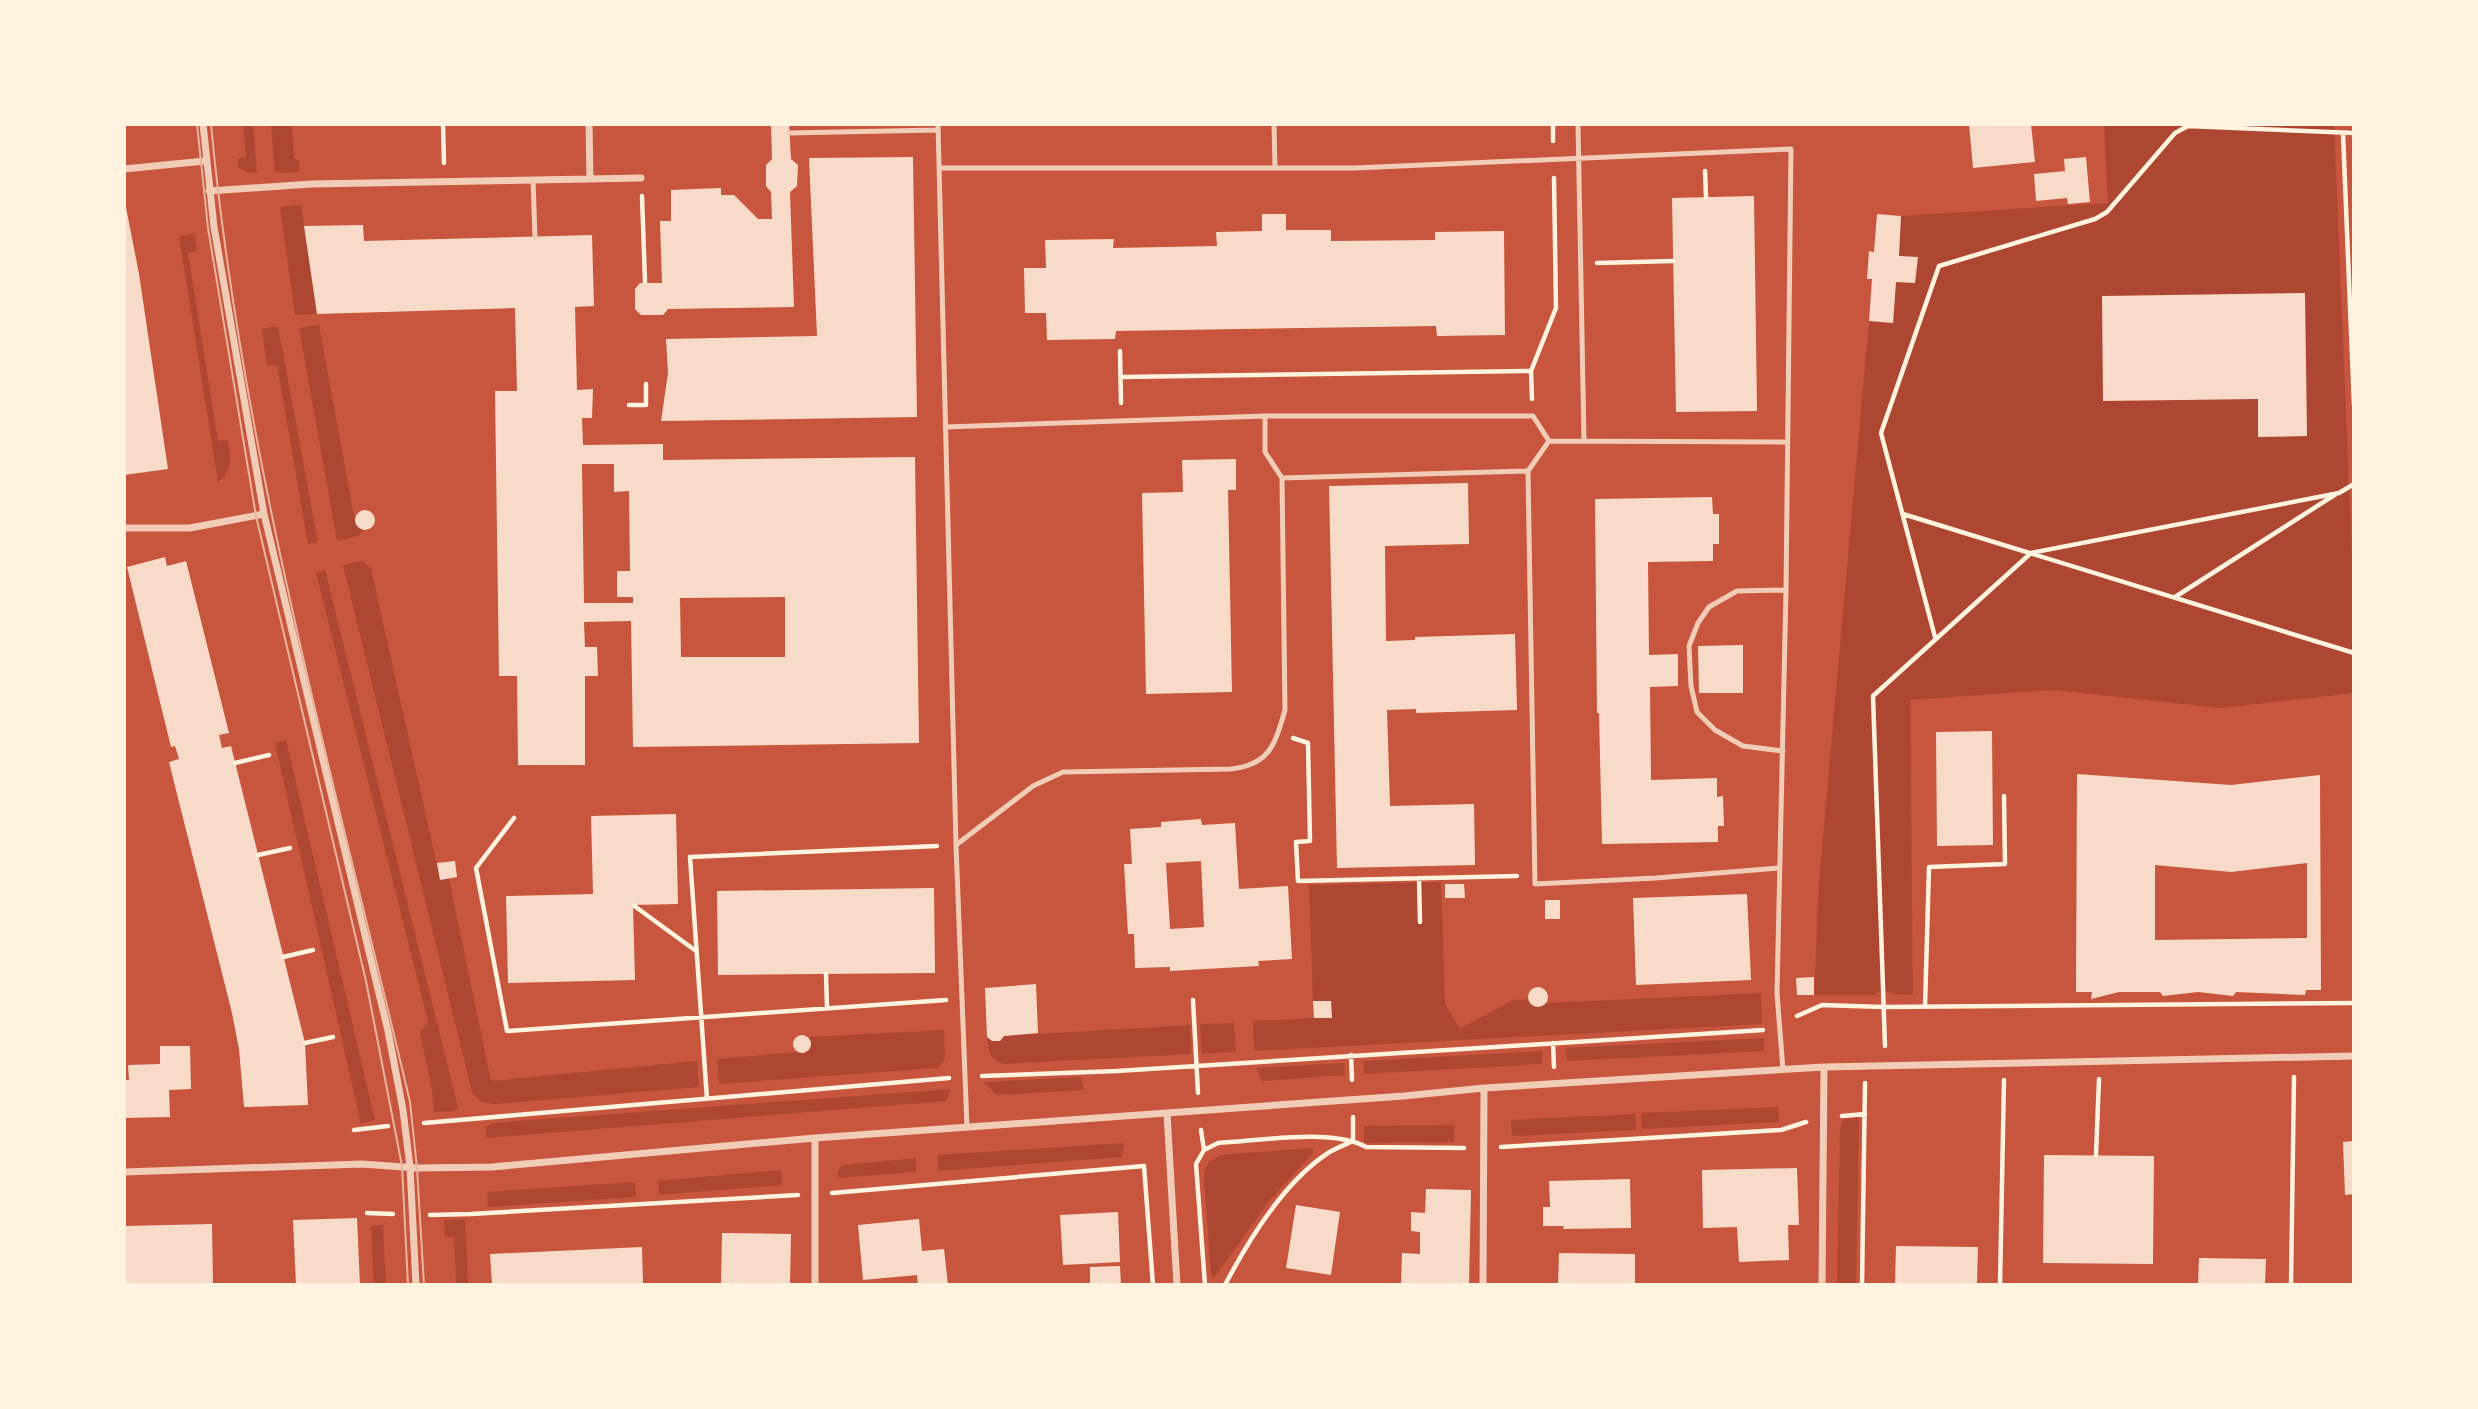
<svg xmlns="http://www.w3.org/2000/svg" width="2478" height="1409" font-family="'Roboto Serif',serif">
<rect width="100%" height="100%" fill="#c8553d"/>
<path fill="#ae4732" d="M 243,124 L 253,124 L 257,173 L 249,173 L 238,167 L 238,159 L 246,157 Z
M 271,124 L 292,124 L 294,158 L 299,161 L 299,172 L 275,173 Z
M 2104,124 L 2334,124 L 2354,606 L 2354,693 L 2221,708 L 2053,690 L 1910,700 L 1913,995 L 1891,994 L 1891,992 L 1877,992 L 1876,995 L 1814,995 L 1819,882 L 1869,321 L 1893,323 L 1896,282 L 1915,283 L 1917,257 L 1899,256 L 1901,216 L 2108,203 Z
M 301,205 L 317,314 L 295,315 L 280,207 Z
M 195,234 L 197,251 L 188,253 L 218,441 L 228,440 C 231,456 233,472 218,482 L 179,236 Z
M 319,325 L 355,521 L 358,527 L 363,530 L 359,536 L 337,541 L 299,328 Z
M 278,326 L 318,542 L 308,544 L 277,365 L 267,366 L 262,329 Z
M 363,561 L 371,569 L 440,879 L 449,879 L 491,1081 L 697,1061 L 699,1087 L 496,1104 L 481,1102 L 472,1092 L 343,565 Z
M 325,570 L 458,1107 L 455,1111 L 434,1112 L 432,1090 L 420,1032 L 428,1022 L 316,573 Z
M 286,740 L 375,1120 L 361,1124 L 275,743 Z
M 1441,882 L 1445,1004 L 1460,1029 L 1513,1000 L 1528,999 L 1530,1004 L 1535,1007 L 1546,1003 L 1761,993 L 1762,1024 L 1254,1051 L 1253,1021 L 1332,1017 L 1331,1001 L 1313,1001 L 1309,885 Z
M 1234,1023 L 1236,1052 L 1202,1054 L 1200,1024 Z
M 1190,1025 L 1191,1054 L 1003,1064 C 989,1059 989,1051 987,1037 L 992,1041 L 1000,1041 L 1004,1036 Z
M 944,1030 L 945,1058 L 938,1068 L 719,1084 L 717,1059 L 797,1052 L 804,1053 L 810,1049 L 811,1043 L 808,1037 Z
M 1764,1038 L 1764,1051 L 1567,1061 L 1566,1048 Z
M 1542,1051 L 1542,1064 L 1364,1074 L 1363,1061 Z
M 1344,1063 L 1345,1075 L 1262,1081 L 1256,1068 Z
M 1081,1077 L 1084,1090 L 997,1095 L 983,1082 Z
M 951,1089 L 946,1101 L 486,1138 L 486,1127 L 492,1123 Z
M 1778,1107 L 1779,1122 L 1642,1129 L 1641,1113 Z
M 1635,1114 L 1636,1130 L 1512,1136 L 1511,1120 Z
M 1859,1118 L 1856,1285 L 1837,1285 L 1840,1128 L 1843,1119 Z
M 1454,1125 L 1454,1142 L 1364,1143 L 1364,1126 Z
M 1124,1143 L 1122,1157 L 938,1171 L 938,1155 Z
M 1313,1148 L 1313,1153 L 1270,1200 L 1214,1278 L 1211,1275 L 1204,1177 C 1205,1165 1209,1161 1220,1155 Z
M 916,1158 L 916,1172 L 837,1178 L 838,1171 L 843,1165 Z
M 781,1170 L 782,1185 L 659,1195 L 658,1181 Z
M 635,1182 L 636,1197 L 488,1207 L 487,1192 Z
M 465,1219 L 468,1285 L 456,1285 L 454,1237 L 445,1237 L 444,1220 Z
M 383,1225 L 386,1285 L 374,1285 L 371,1226 Z"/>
<path fill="#f7dbc8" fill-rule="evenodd" d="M 771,124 L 789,124 L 791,159 L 798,165 L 797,186 L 790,192 L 794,307 L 668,309 L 663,315 L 641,315 L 635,309 L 635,289 L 640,283 L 662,283 L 660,221 L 671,221 L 671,190 L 721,188 L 721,195 L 734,195 L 758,219 L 772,219 L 771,192 L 766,186 L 766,165 L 772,159 Z
M 1969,124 L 2031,124 L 2035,162 L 1973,168 Z
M 913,157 L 917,417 L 661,421 L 668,373 L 666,339 L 817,336 L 809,158 Z
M 2086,157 L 2090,202 L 2068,204 L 2067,198 L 2036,201 L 2034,174 L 2065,171 L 2064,159 Z
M 1754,196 L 1757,411 L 1676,412 L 1672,198 Z
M 124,197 L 139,274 L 168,469 L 124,475 Z
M 1262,214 L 1286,214 L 1286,230 L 1331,230 L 1331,241 L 1435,240 L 1435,232 L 1504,231 L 1505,335 L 1437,336 L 1436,326 L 1116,331 L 1115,339 L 1047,340 L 1046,313 L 1025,313 L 1024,268 L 1046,268 L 1045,240 L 1114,239 L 1113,248 L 1217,246 L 1216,232 L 1262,231 Z
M 1877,214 L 1901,216 L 1899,256 L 1918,257 L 1915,283 L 1896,282 L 1893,323 L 1869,321 L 1872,279 L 1867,279 L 1869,251 L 1874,252 Z
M 363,225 L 364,241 L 592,235 L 594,306 L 575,307 L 577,390 L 593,389 L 592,418 L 582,418 L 583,445 L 663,444 L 663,460 L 915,457 L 919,743 L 633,747 L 631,621 L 584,622 L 585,647 L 597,647 L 598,676 L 585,676 L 585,765 L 518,765 L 517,676 L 499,676 L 495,391 L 517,391 L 515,308 L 317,314 L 304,226 ZM 582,464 L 614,464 L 614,492 L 629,491 L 630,571 L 617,571 L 617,597 L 633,597 L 633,603 L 584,603 ZM 785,597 L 785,657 L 681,657 L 680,598 Z
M 2305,293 L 2307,436 L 2258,437 L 2258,399 L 2103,401 L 2102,296 Z
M 1236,459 L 1236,490 L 1228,490 L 1232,692 L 1146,694 L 1142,493 L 1183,492 L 1182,460 Z
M 1468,483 L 1469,544 L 1385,546 L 1386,641 L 1415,640 L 1415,637 L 1515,634 L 1517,710 L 1416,713 L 1416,709 L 1387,710 L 1390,806 L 1474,804 L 1475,865 L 1337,868 L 1329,486 Z
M 1712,497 L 1713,514 L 1719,514 L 1719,544 L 1713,544 L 1713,561 L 1648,562 L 1649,655 L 1678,654 L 1678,686 L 1650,687 L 1651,780 L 1717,778 L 1717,797 L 1723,796 L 1724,826 L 1718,826 L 1718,842 L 1602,844 L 1599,713 L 1597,713 L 1595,499 Z
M355 520a10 10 0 1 1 20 0a10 10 0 1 1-20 0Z
M 165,557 L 167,566 L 186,561 L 229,733 L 219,735 L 222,748 L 231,746 L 305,1043 L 308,1105 L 244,1107 L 239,1049 L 232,1013 L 169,762 L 179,759 L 175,746 L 171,747 L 127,567 Z
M 1743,645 L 1743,693 L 1699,693 L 1698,646 Z
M 1992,731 L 1993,845 L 1937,846 L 1936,732 Z
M 2077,774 L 2231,785 L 2320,775 L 2321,990 L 2306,990 L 2305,995 L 2236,992 L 2233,996 L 2198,992 L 2163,996 L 2160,992 L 2119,992 L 2091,999 L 2092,992 L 2076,992 ZM 2307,863 L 2307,938 L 2155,940 L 2155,865 L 2231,872 Z
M 676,814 L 678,904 L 633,905 L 635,980 L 508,983 L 506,896 L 593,894 L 591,816 Z
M 1201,819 L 1202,825 L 1235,823 L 1239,889 L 1288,886 L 1292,959 L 1258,961 L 1259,966 L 1170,971 L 1170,967 L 1135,968 L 1134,934 L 1128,934 L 1124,864 L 1132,864 L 1130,829 L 1161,827 L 1161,822 ZM 1201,861 L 1204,927 L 1170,929 L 1166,863 Z
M 455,861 L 457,877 L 440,880 L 437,863 Z
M 1445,884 L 1464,884 L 1465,898 L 1445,898 Z
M 934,888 L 935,973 L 718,975 L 717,891 Z
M 1747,894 L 1751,980 L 1636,985 L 1633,898 Z
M 1545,900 L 1560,900 L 1560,919 L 1545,919 Z
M 1814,977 L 1814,995 L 1797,995 L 1796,978 Z
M 1036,984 L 1038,1033 L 1004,1036 L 1000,1041 L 992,1041 L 987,1037 L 985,988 Z
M1528 997a10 10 0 1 1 20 0a10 10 0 1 1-20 0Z
M 1313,1001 L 1331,1001 L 1332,1018 L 1314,1018 Z
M793 1044a9 9 0 1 1 18 0a9 9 0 1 1-18 0Z
M 160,1046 L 190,1046 L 191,1089 L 169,1090 L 170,1117 L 124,1118 L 124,1080 L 129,1080 L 128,1065 L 160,1064 Z
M 2354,1141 L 2354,1194 L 2345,1195 L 2343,1142 Z
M 2044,1155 L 2154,1156 L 2153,1264 L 2043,1263 Z
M 1797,1168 L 1799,1225 L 1788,1225 L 1789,1260 L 1739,1262 L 1737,1227 L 1703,1228 L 1702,1170 Z
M 1630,1179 L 1631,1228 L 1563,1229 L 1564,1226 L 1543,1226 L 1543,1207 L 1550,1207 L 1549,1181 Z
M 1426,1189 L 1471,1190 L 1469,1285 L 1401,1285 L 1402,1253 L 1420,1254 L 1420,1232 L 1411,1231 L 1411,1212 L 1425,1213 Z
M 1296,1205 L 1340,1212 L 1331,1275 L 1286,1268 Z
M 1118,1212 L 1120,1262 L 1063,1265 L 1060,1215 Z
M 357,1218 L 360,1285 L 296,1285 L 293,1220 Z
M 919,1219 L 922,1251 L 944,1249 L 948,1285 L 918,1285 L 917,1275 L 863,1280 L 858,1225 Z
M 212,1224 L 213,1285 L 124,1285 L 124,1226 Z
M 722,1233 L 791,1234 L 790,1285 L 721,1285 Z
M 1896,1246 L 1978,1247 L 1977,1285 L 1895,1285 Z
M 642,1247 L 643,1285 L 492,1285 L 490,1254 Z
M 1559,1253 L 1635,1254 L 1635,1285 L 1558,1285 Z
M 2199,1258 L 2266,1259 L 2265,1285 L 2198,1285 Z
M 1120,1266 L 1121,1285 L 1090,1285 L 1090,1267 Z"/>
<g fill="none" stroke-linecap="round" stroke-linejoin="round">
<path stroke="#fff3e0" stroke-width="4.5" d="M 443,124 L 444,163
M 1553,124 L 1553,141
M 2343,133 L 2354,405
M 1705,171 L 1706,197
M 642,196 L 645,282
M 1597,263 L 1673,261
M 1120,351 L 1121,403
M 1121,377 L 1531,371
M 1532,399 L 1531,371 L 1556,308 L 1554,178
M 629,405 L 646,405 L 646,384
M 1903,514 L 2354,653
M 2175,597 L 2336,494
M 1935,637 L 1881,433 L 1939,266 L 2095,219 L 2107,212 L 2175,133 L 2188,126 L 2354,133
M 1293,738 L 1308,743 L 1310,841 L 1296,842 L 1298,881 L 1517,876
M 235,763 L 269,755
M 514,818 L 476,868 L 507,1031 L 946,1000
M 258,855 L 290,848
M 1419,878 L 1420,922
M 633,905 L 696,951
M 283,957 L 313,950
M 826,974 L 827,1008
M 1193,1000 L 1198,1093
M 1925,1007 L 1929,867 L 2005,864 L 2004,796
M 1797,1016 L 1822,1005 L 1883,1007 L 2354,1003
M 305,1043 L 333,1037
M 1553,1043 L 1554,1067
M 1885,1046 L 1873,696 L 2031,553 L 2339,493 L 2354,484
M 1351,1055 L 1352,1080
M 982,1076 L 1117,1071 L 1763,1030
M 707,1099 L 690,857 L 937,846
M 1842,1116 L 1865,1114
M 1353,1117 L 1353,1140
M 424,1123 L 949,1078
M 354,1130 L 388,1126
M 1201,1130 L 1204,1150
M 1501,1147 L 1781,1130 L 1806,1122
M 2096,1155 L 2099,1079
M 832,1193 L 1144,1166 L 1153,1285
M 367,1213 L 393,1214
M 430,1215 L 471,1214 L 798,1195
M 1205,1285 L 1196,1164 L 1204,1150 L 1218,1143 C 1258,1141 1332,1128 1366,1147 L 1464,1148
M 1225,1285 C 1249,1239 1284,1182 1328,1153 C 1336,1148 1345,1145 1353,1141
M 1862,1285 L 1865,1083
M 2000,1285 L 2004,1080
M 2291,1285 L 2294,1077"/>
<path stroke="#f1ccb7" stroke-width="5" d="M 938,124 L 956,845 L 967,1127
M 1274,124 L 1275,168
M 1578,124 L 1584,440
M 789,133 L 938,130
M 939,168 L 1355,168 L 1791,149 L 1786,590 L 1777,993 L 1783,1070
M 533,180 L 535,237
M 1265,416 L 1533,416 L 1549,441
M 945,427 L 1265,416 L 1265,452 L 1282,478 L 1528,471 L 1549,441 L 1786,442
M 1528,471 L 1535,884 L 1656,878 L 1779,868
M 1783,751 L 1743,746 L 1715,730 L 1697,712 L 1691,686 L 1689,646 L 1698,623 L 1709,607 L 1737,591 L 1786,590
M 956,845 L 1033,786 L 1063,772 L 1231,769 C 1270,765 1275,744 1285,710 L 1282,478"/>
<path stroke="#f1ccb7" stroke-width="7" d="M 203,124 L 214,227 L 264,514 L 388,1031 L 403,1110 L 410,1167 L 416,1285
M 589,124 L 590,178
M 124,169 L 205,161
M 209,191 L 311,184 L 641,178
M 124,528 L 190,528 L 264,514
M 1167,1113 L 1177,1285
M 124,1172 L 362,1164 L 417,1168 L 492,1167 L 815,1138 L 1404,1096 L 1484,1088 L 1824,1067 L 2354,1056
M 815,1285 L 815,1138
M 1483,1285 L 1484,1088
M 1822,1285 L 1824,1067"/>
<path stroke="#e9b49f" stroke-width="2" d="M 197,124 L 208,228 L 256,516 L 366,981 L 402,1166 L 408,1285
M 211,124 C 242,456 334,778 410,1102 L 417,1168 L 424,1285"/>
</g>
<rect width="2478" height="1409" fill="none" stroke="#fff3e0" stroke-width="252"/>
</svg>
